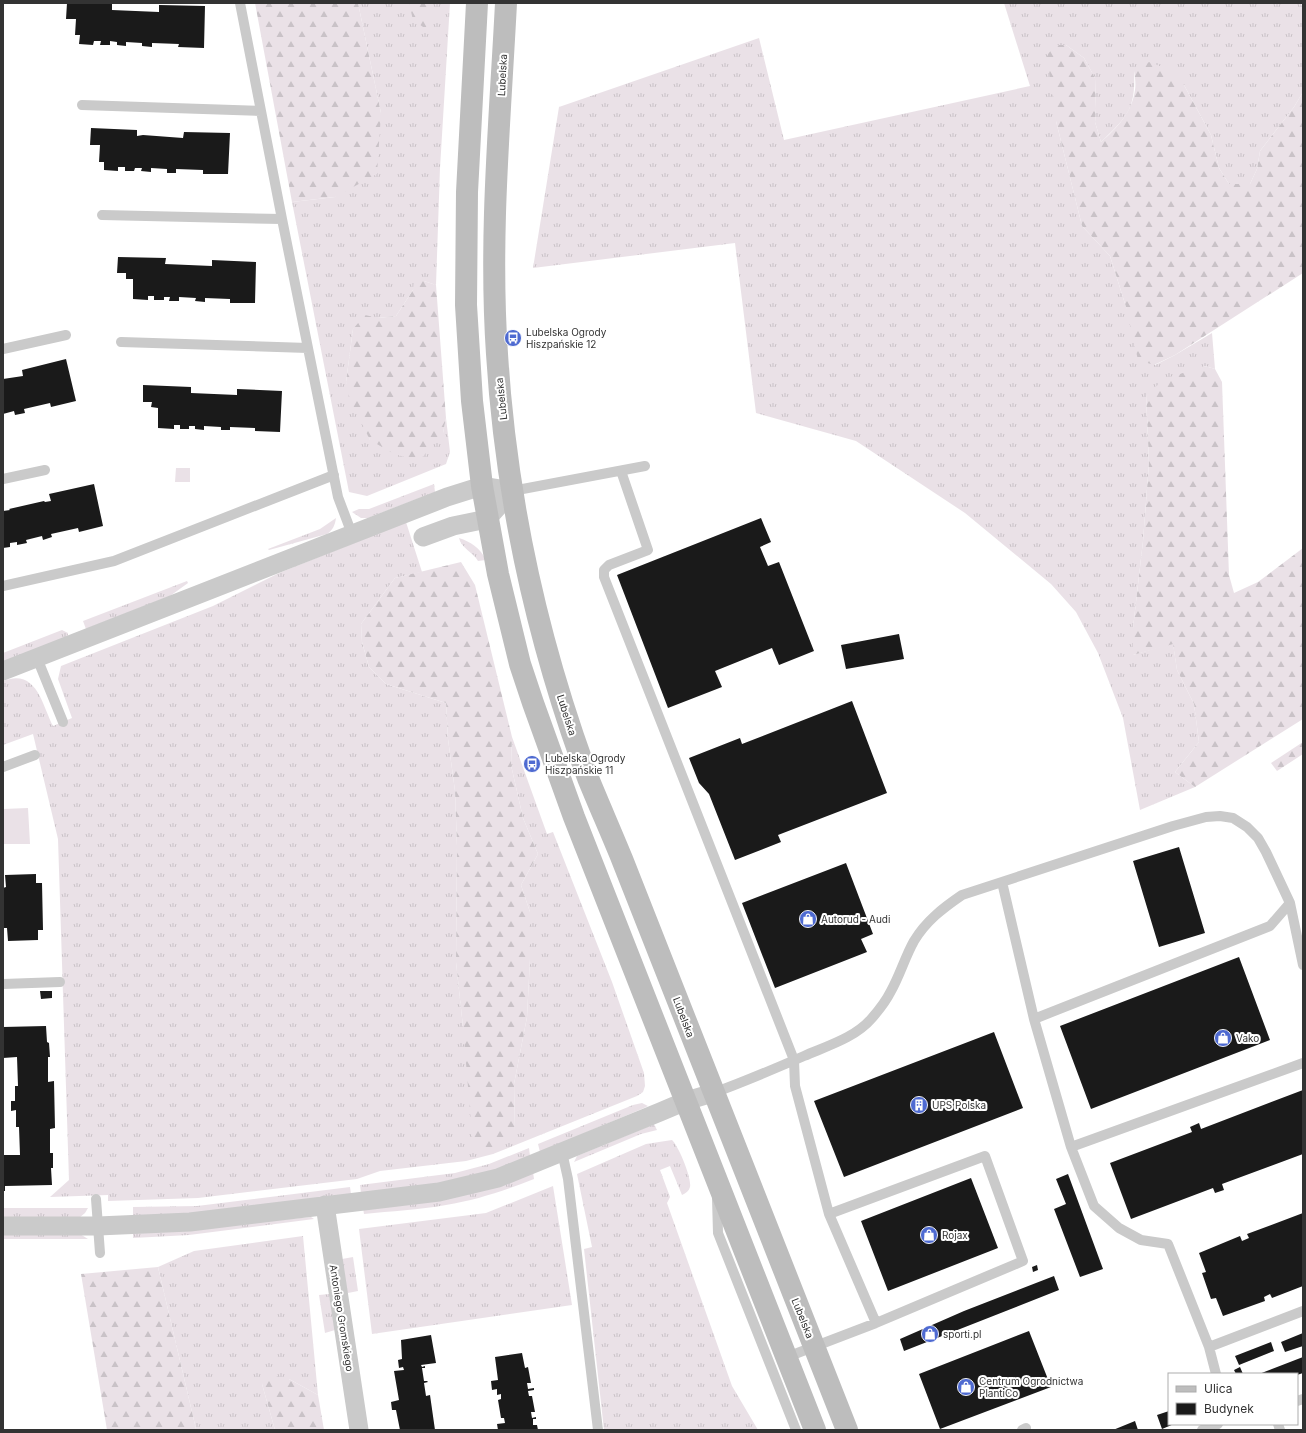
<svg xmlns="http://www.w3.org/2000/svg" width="1306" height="1433" font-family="Inter,sans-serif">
<defs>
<pattern id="grass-tufts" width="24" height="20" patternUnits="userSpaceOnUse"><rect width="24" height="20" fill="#eae1e7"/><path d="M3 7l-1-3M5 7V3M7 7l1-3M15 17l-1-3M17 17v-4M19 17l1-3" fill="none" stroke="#c9c2c7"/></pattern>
<pattern id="forest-firs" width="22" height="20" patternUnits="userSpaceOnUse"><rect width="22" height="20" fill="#eae1e7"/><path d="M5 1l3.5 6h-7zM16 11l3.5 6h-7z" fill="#c9c2c7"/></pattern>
</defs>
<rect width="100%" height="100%" fill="#fff"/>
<path fill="url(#grass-tufts)" d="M 358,3 L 450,3 L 440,168 L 436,285 L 424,281 L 413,290 L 396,316 L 378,318 L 353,329 L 346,382 L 370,440 L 443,433 L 446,418 L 450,452 L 446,464 L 367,496 L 349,492 L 292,202 L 335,197 L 381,113 Z
M 1004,3 L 1301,3 L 1303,10 L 1303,92 L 1294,107 L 1260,151 L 1257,169 L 1250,184 L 1229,184 L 1219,168 L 1211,135 L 1184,85 L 1134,71 C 1136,109 1127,117 1101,142 L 1095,122 L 1096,109 L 1095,78 L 1084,58 L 1066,45 L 1056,121 L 1082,226 L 1110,256 L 1126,307 L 1155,365 L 1175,355 L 1212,333 L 1215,369 L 1205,366 L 1146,395 L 1149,463 L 1143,541 L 1133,628 L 1133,655 L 1173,643 L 1177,670 L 1194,704 L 1199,742 L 1175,772 L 1195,787 L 1140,810 L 1123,718 L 1098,653 L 1076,612 L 1051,584 L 965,513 L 856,441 L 756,413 L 735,243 L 533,268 L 559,107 L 759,38 L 784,140 L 1030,86 Z
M 434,484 L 435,492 L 368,518 L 361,518 L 352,512 L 359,509 L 369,509 Z
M 336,518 C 335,525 333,530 327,534 L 269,550 L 268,549 L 320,529 Z
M 406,522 L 422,572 L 395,578 L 361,624 L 362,642 L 369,667 L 386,684 L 446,703 L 448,739 L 455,791 L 457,846 L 456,962 L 463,1027 L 515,1131 L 514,1084 L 527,1017 L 530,959 L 530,912 L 521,885 L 538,854 L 523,818 L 511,765 L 512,737 L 547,834 L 553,832 L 612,982 L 644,1073 L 645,1086 L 643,1092 L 637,1096 L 493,1154 L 466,1161 L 380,1171 L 357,1179 L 198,1198 L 108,1201 L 108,1195 L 50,1197 L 69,1180 L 58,839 L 33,734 L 3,745 L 3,681 C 37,668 42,705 53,726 L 72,718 L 58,679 L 61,666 L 213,606 L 279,573 Z
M 459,538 C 471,542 480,548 486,560 L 478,561 C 473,552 461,548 459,538 Z
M 187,581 L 188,583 L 170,596 L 86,629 L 83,621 Z
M 62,630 L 68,633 L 68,635 L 65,638 L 3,662 L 3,653 Z
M 642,1103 L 648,1106 L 644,1108 L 540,1152 L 538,1144 L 633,1105 Z
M 654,1124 L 657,1130 L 641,1134 L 574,1162 L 577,1156 Z
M 672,1140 C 678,1145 692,1178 690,1187 C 689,1191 686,1193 682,1195 L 670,1166 L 660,1170 L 670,1197 L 667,1203 L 732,1386 L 758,1430 L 604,1430 L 584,1249 L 592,1247 L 577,1174 L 646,1144 Z
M 529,1148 L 530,1156 L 494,1170 L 430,1185 L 361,1193 L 360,1185 L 455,1173 L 489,1164 Z
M 533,1172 L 534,1179 C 506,1190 477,1200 446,1205 C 419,1210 391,1211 364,1214 L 363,1208 Z
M 553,1186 L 572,1305 L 372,1334 L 359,1229 L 486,1213 Z
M 350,1187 L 351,1194 L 183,1214 L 133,1217 L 133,1207 L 197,1206 Z
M 3,1208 L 88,1208 L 85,1213 L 79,1218 L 3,1218 Z
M 311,1217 L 314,1219 L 189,1235 L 133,1238 L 133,1233 Z
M 3,1233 L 80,1234 L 88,1239 L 3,1239 Z
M 303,1236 L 318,1395 L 289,1379 L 262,1384 L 275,1430 L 195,1430 L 196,1429 L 158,1267 L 194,1251 Z
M 353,1257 L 358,1291 L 348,1293 L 347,1292 L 342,1259 Z
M 329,1294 L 335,1330 L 325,1333 L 319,1295 Z"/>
<path fill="url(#forest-firs)" d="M 255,3 L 358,3 L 381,113 L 377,174 L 335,197 L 292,202 Z
M 409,3 L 432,3 L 426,29 L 413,20 Z
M 1054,45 L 1066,45 L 1084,58 L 1095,78 L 1096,109 L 1095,122 L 1101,142 C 1117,128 1132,112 1135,90 C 1136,84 1135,77 1134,71 L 1149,62 L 1173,71 L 1184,85 L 1211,135 L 1219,168 L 1229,184 L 1250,184 L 1257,169 L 1260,151 L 1294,107 L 1303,92 L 1303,273 L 1175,355 L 1154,365 L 1138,360 L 1126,307 L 1110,256 L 1082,226 L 1056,121 L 1047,56 Z
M 424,281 L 436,285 L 446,418 L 443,433 L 419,461 L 394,454 L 370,440 L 349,398 L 346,382 L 353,329 L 365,315 L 378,318 L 396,316 L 413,290 L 414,282 Z
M 1205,366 L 1215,369 L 1222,382 L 1229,575 L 1234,593 L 1258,582 L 1303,548 L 1303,719 L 1195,787 L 1175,772 L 1199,742 L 1194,704 L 1177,670 L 1173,644 L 1133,655 L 1133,628 L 1143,541 L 1149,463 L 1146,394 L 1167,378 Z
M 461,562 L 475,585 L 512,737 L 511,765 L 523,818 L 538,854 L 521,885 L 530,912 L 530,959 L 527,1017 L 514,1084 L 515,1131 L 493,1154 L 473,1147 L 463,1027 L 456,962 L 457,846 L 455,791 L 448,739 L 446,703 L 386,684 L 369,667 L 362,642 L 361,624 L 395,578 Z
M 1303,742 L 1303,754 L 1277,771 L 1271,763 Z
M 158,1267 L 196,1429 L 107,1430 L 81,1274 Z
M 270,1375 L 289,1379 L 318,1395 L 324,1430 L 275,1430 L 262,1384 Z"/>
<path fill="#eae1e7" d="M 176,468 L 190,468 L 190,482 L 175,482 Z
M 28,808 L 30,844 L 3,844 L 3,809 Z"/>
<path fill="#1a1a1a" d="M 67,3 L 112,4 L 112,10 L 159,12 L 159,5 L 205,6 L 204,48 L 178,47 L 179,44 L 152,43 L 152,47 L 142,46 L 142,43 L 126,42 L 126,46 L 117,45 L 117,42 L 110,41 L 110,45 L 100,45 L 101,41 L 94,41 L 93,45 L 79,44 L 80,35 L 75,35 L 76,19 L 66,19 Z
M 91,128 L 137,130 L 137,136 L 143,135 L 183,138 L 184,132 L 230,133 L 228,174 L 203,174 L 203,170 L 176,169 L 176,173 L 167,173 L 167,169 L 151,168 L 151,172 L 141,171 L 142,168 L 135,168 L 134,171 L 125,171 L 125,167 L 118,167 L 118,171 L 104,170 L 104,162 L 99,162 L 100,145 L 90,145 Z
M 118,257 L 166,258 L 165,264 L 212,266 L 212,260 L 256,262 L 255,303 L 230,303 L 230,299 L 205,298 L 205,302 L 195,301 L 196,298 L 179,297 L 179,301 L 169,301 L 170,297 L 164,297 L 164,300 L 154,300 L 154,296 L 148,296 L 148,300 L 133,299 L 133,279 L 126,279 L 126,273 L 117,273 Z
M 66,359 L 76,401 L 51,407 L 50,403 L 24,409 L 25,413 L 15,415 L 14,411 L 3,414 L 3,379 L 23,376 L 22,370 Z
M 143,385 L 191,387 L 191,393 L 237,395 L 237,389 L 282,391 L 280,432 L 255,431 L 255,428 L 230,427 L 230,430 L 221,430 L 221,427 L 204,426 L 204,430 L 195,429 L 195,426 L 189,426 L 189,429 L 180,429 L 180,425 L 174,425 L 174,429 L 158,428 L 158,408 L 151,407 L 152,402 L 143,402 Z
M 94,484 L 103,526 L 79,532 L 78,528 L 51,534 L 52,537 L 43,540 L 42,536 L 26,540 L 27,543 L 17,545 L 17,542 L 10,543 L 10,547 L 3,548 L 3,511 L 10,510 L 9,509 L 44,501 L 45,502 L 51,501 L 49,494 Z
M 761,518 L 771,542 L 760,547 L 768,566 L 779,562 L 814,651 L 779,665 L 772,648 L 715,671 L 722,687 L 668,708 L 617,575 Z
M 899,634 L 904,659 L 846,669 L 841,645 Z
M 852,701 L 887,793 L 778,835 L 781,842 L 735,860 L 709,794 L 699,783 L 689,758 L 740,738 L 742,744 Z
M 1179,847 L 1205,933 L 1159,947 L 1133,861 Z
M 846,863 L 873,934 L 861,939 L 867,952 L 775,988 L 742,903 Z
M 36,874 L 36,883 L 42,883 L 43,930 L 38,930 L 38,940 L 8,941 L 7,928 L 4,928 L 3,912 L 3,888 L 6,887 L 5,875 Z
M 1239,957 L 1270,1040 L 1091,1109 L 1060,1026 Z
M 40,991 L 52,991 L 52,998 L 41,999 Z
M 46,1026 L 47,1042 L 49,1043 L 50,1057 L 48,1057 L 48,1082 L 54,1081 L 55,1128 L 50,1129 L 50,1153 L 53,1153 L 53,1168 L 51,1168 L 52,1185 L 5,1186 L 5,1191 L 3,1191 L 3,1155 L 20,1155 L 19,1127 L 16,1127 L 16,1110 L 11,1111 L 11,1101 L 15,1101 L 15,1086 L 18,1086 L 17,1057 L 3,1058 L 3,1027 Z
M 994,1032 L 1023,1108 L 844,1177 L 814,1101 Z
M 1303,1090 L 1303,1154 L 1222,1184 L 1224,1190 L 1215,1193 L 1213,1188 L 1131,1219 L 1110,1163 L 1192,1132 L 1190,1127 L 1199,1123 L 1201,1129 Z
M 1068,1174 L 1103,1269 L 1080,1277 L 1054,1209 L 1066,1204 L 1056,1179 Z
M 971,1178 L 998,1248 L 888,1291 L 861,1221 Z
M 1303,1213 L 1303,1286 L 1272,1298 L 1270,1294 L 1264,1297 L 1265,1301 L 1223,1316 L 1216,1298 L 1211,1299 L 1202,1273 L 1206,1272 L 1199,1253 L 1240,1236 L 1242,1241 L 1249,1238 L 1247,1234 Z
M 1037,1265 L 1038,1270 L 1033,1272 L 1032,1267 Z
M 1054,1276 L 1059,1290 L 904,1351 L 900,1339 L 964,1311 Z
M 1029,1331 L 1051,1387 L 940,1429 L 919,1374 Z
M 1303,1333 L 1303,1346 L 1285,1352 L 1281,1342 Z
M 431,1335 L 436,1363 L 421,1365 L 422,1367 L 425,1366 L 425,1368 L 422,1368 L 424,1381 L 427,1381 L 428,1382 L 424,1383 L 426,1396 L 430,1395 L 435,1430 L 400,1430 L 396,1410 L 392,1410 L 391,1402 L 399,1400 L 394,1371 L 404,1370 L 403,1367 L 399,1368 L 398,1360 L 402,1359 L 401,1340 Z
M 1271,1342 L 1274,1351 L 1239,1365 L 1235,1356 Z
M 522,1353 L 525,1368 L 528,1367 L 531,1383 L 527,1383 L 528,1389 L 534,1388 L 534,1390 L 528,1391 L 529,1396 L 532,1396 L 535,1412 L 531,1412 L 532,1418 L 536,1417 L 536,1419 L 533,1419 L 533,1425 L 537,1425 L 538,1430 L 498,1430 L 497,1424 L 505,1423 L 504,1418 L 501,1418 L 498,1400 L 501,1399 L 501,1394 L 497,1395 L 497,1389 L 492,1390 L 491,1381 L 498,1380 L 495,1357 Z
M 1303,1357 L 1303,1373 L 1297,1375 L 1297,1374 L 1259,1374 Z
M 1240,1367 L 1243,1374 L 1236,1374 L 1234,1370 Z
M 1169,1411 L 1169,1424 L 1174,1424 L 1162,1429 L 1157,1415 Z
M 1135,1421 L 1138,1430 L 1113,1430 Z"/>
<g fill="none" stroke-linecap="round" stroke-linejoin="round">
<path stroke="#cacaca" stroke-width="10" d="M 240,3 L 282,219 L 338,497 L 352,534
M 82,105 L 261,111
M 102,215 L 282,219
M 121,342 L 308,348
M 3,349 L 66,335
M 621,471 L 648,550 L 609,565 L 604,570 L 604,577 L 794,1060 L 795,1086 L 829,1214
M 3,479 L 45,470
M 512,491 L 645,466
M 3,586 L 114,561 L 334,475
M 37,658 L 63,722
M 3,767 L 35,755
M 1002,882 L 1034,1019 L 1071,1147
M 3,984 L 60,982
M 1034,1019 L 1270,926 L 1290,903
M 713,1093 C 744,1082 774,1069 804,1056 C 827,1046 855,1038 872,1018 C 879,1010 886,1001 891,991 C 900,975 905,957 914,941 C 926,921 943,908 962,895 L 1173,826 L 1206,817 L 1220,816 L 1233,818 L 1247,827 L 1258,838 L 1266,852 L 1290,903 L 1303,965
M 562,1152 L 568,1179 L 598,1430
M 717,1198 L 718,1233 L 796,1430
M 96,1199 L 100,1253
M 1209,1347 L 1303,1311
M 787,1357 L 876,1323 L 1023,1261 L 985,1156 L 829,1214 L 876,1323
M 1216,1374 L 1209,1347 L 1168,1244 L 1141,1240 L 1119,1228 L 1094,1206 L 1071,1147 L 1303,1063
M 1297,1401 L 1303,1399
M 1278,1424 L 1280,1430
M 1022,1430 L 1026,1428
M 1202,1430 L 1218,1424"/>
<path stroke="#cacaca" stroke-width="19" d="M 423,537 L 453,526 L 487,519 L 512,491
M 3,671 L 447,497 L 482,486 L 512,491
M 325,1205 L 359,1430
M 3,1226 L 98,1226 L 190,1222 L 439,1192 L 498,1178 L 660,1112 L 686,1101 L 713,1093"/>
<path stroke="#bdbdbd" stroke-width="22" d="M 477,3 L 467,192 L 466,305 L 472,401 L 482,486 L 498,574 L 520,664 L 533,703 L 574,817 L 815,1430
M 506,3 C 500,120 489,237 497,354 C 506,499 538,643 588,778 C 599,805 611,832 622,859 L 847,1430"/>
</g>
<defs>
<g id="bus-disc" transform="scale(0.9)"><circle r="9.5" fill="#4e6ad1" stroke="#fff"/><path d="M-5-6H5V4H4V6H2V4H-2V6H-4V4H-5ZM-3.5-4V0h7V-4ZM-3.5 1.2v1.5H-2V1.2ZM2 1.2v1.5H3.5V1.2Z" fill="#fff"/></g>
<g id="shop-disc" transform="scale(0.9)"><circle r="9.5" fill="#4e6ad1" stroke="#fff"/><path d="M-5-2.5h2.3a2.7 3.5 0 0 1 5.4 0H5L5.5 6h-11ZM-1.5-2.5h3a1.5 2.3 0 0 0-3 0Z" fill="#fff"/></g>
<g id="building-disc" transform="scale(0.9)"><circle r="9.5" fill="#4e6ad1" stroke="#fff"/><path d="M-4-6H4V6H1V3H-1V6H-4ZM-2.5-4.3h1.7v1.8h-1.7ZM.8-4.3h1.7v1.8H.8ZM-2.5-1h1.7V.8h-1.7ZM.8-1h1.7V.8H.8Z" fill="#fff"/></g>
</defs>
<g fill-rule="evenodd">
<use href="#bus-disc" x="513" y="338"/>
<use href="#bus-disc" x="532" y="764"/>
<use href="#shop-disc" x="808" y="919"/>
<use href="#shop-disc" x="1223" y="1038"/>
<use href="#building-disc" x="919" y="1105"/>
<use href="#shop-disc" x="929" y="1235"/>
<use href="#shop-disc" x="930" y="1334"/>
<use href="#shop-disc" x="966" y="1387"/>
</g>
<g text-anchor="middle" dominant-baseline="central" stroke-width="4" stroke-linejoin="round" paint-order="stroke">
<g font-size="10" fill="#333" stroke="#fff">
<text transform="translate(502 75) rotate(-87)">Lubelska</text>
<text transform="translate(501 399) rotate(-96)">Lubelska</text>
<text transform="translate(567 715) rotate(72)">Lubelska</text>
<text transform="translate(684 1017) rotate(69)">Lubelska</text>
<text transform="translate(342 1318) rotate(81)">Antoniego Gromskiego</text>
<text transform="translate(803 1318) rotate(68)">Lubelska</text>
</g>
<g font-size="10" fill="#333" stroke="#fff" text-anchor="start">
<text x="526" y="332">Lubelska Ogrody<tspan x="526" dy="12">Hiszpańskie 12</tspan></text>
<text x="545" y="758">Lubelska Ogrody<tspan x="545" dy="12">Hiszpańskie 11</tspan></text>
<text x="821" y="919">Autorud - Audi</text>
<text x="1236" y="1038">Vako</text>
<text x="932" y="1105">UPS Polska</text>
<text x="942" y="1235">Rojax</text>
<text x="943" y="1334">sporti.pl</text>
<text x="979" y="1381">Centrum Ogrodnictwa<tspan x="979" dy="12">PlantiCo</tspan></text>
</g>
</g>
<rect width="1306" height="1433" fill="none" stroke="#333333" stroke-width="8"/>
<rect x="1168" y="1373" width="130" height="52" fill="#ffffff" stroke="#adadad"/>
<rect x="1176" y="1386" width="20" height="6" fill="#bdbdbd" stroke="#adadad"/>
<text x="1204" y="1393" font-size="12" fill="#333333">Ulica</text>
<rect x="1176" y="1403" width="20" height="12" fill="#1a1a1a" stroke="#adadad"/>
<text x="1204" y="1413" font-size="12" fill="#333333">Budynek</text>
</svg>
